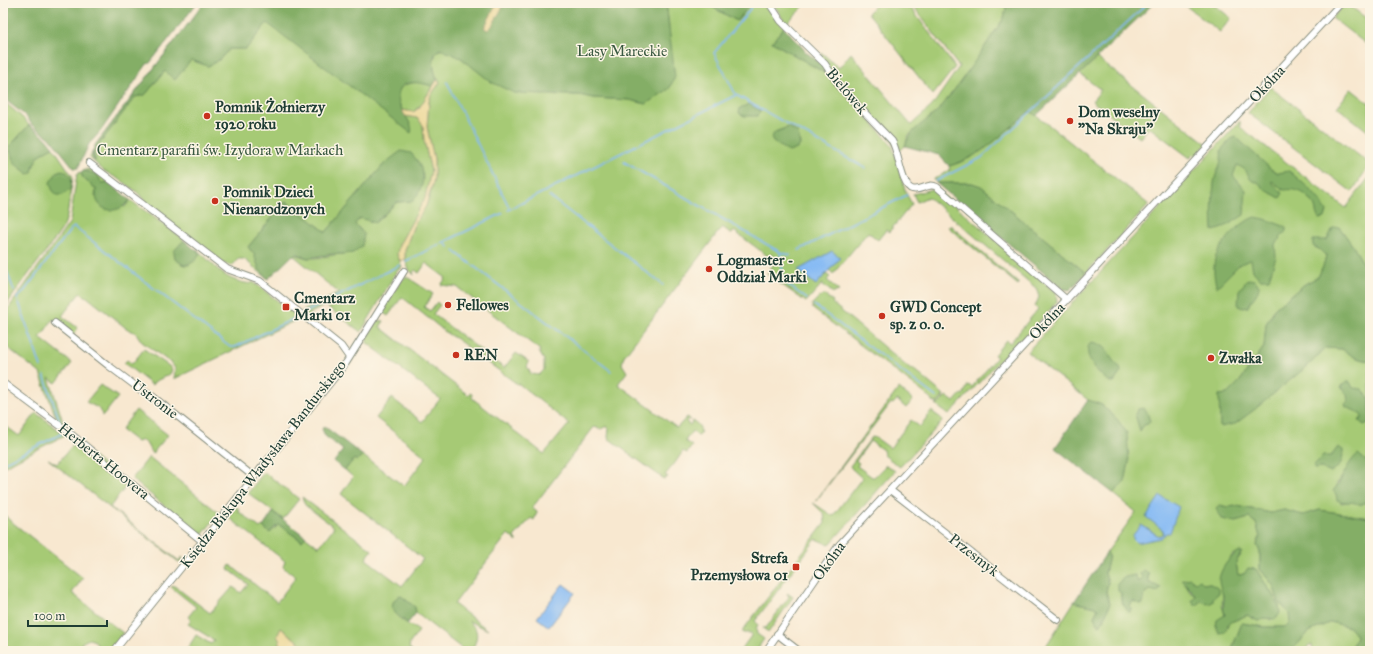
<svg xmlns="http://www.w3.org/2000/svg" width="1373" height="654" font-family="'IM FELL Great Primer',serif">
<rect width="100%" height="100%" fill="#fcf5e5"/>
<filter id="ink" filterUnits="userSpaceOnUse"><feTurbulence type="fractalNoise" baseFrequency=".025" numOctaves="2"/><feDisplacementMap in="SourceGraphic" scale="8" xChannelSelector="R" yChannelSelector="G"/><feConvolveMatrix kernelMatrix="1 2 1 2 8 2 1 2 1" color-interpolation-filters="sRGB"/></filter>
<filter id="wash" filterUnits="userSpaceOnUse"><feTurbulence type="fractalNoise" baseFrequency=".012" numOctaves="4" result="noise"/><feDisplacementMap in="SourceGraphic" scale="16" xChannelSelector="R" yChannelSelector="G"/><feGaussianBlur stdDeviation="0.9" result="paint"/><feColorMatrix in="noise" values="0 0 0 0 0 0 0 0 0 0 0 0 0 0 0 0 0 1.4 0 .05"/><feComposite in="paint" operator="in"/></filter>
<g filter="url(#wash)">
<rect width="100%" height="100%" fill="#f8e8d0"/>
<path fill="#a6ca74" stroke="#628454" fill-rule="evenodd" d="M 666,3 L 705,3 L 737,21 L 751,3 L 764,3 L 784,27 L 772,42 L 830,76 L 892,145 L 906,193 L 912,204 L 889,232 L 886,230 L 878,240 L 868,232 L 833,274 L 829,270 L 840,258 L 798,270 L 816,285 L 826,274 L 830,277 L 827,280 L 839,291 L 833,293 L 822,284 L 806,302 L 767,274 L 777,259 L 771,254 L 769,257 L 734,231 L 732,234 L 722,227 L 624,356 L 622,364 L 627,372 L 618,384 L 677,428 L 686,418 L 688,417 L 691,421 L 688,419 L 686,422 L 690,425 L 693,421 C 699,424 702,429 700,435 L 698,436 L 692,431 L 685,441 L 692,446 L 687,453 L 683,451 L 675,463 L 665,475 L 668,477 L 664,479 L 608,438 L 609,428 L 607,426 L 601,429 L 594,427 L 532,508 L 537,512 L 534,520 L 531,518 L 514,537 L 517,542 L 508,534 L 454,604 L 488,630 L 469,621 C 470,624 474,626 475,628 C 479,635 475,645 471,651 L 465,651 L 416,613 L 415,607 L 396,598 C 386,615 406,622 419,631 L 410,643 L 409,648 L 413,651 L 310,651 L 281,628 L 279,646 L 276,648 L 279,651 L 186,651 L 196,635 L 211,644 L 214,640 L 188,624 L 191,619 L 188,617 L 196,607 L 171,587 L 173,585 L 210,613 L 233,587 L 241,593 L 248,584 L 228,569 L 230,565 L 277,602 L 296,577 L 283,567 L 285,561 L 228,517 L 236,507 L 239,509 L 238,511 L 260,528 L 262,526 L 270,533 L 279,525 L 302,541 L 306,537 L 319,547 L 334,527 L 305,505 L 302,497 L 372,550 L 366,559 L 402,586 L 423,559 L 341,494 L 353,477 L 345,470 L 354,459 L 357,461 L 362,455 L 404,486 L 426,457 L 376,418 L 392,398 L 422,422 L 440,399 L 366,342 L 368,338 L 365,337 L 378,320 L 384,321 L 380,327 L 468,395 L 471,393 L 472,395 L 472,398 L 544,454 L 569,424 L 519,384 L 517,384 L 458,340 L 448,334 L 402,297 L 388,316 L 381,311 L 401,281 L 405,277 L 407,277 L 433,294 L 424,307 L 430,311 L 437,302 L 440,305 L 433,314 L 504,368 L 516,353 L 529,362 L 527,367 L 531,374 L 539,375 L 544,370 L 544,360 L 539,352 L 540,350 L 457,287 L 441,285 L 446,278 L 426,263 L 419,273 L 415,270 L 413,272 L 414,275 L 409,270 L 405,259 L 405,250 L 416,219 L 426,206 L 430,195 L 434,179 L 434,159 L 427,127 L 429,101 L 431,95 L 440,82 C 432,73 432,61 437,51 L 444,49 L 461,58 L 476,68 L 541,95 L 579,95 L 593,98 L 630,100 L 646,104 L 669,26 ZM 788,127 L 798,133 L 800,145 L 775,132 Z
M 773,3 L 807,3 L 786,24 Z
M 878,3 L 907,3 L 955,67 L 933,95 L 868,13 Z
M 911,3 L 1002,3 L 1006,8 L 1004,18 L 972,66 L 941,108 L 908,136 L 905,146 L 899,152 L 885,129 L 841,84 L 821,56 L 822,53 L 839,68 L 851,53 L 911,125 L 932,106 L 959,67 Z
M 1182,3 L 1212,3 L 1231,18 L 1220,32 Z
M 1346,3 L 1370,21 L 1370,47 L 1332,18 Z
M 267,22 L 324,66 L 411,126 L 405,116 L 417,118 L 423,125 L 424,140 L 431,171 L 425,198 L 399,245 L 397,254 L 402,267 L 397,271 L 361,332 L 325,305 L 309,314 L 319,322 L 317,324 L 302,311 L 339,293 L 293,255 C 299,254 303,258 309,258 C 320,259 332,254 344,254 L 361,230 L 355,224 L 360,218 L 383,216 L 397,202 L 413,201 L 385,163 L 326,232 L 286,201 L 248,247 L 254,254 L 259,265 L 268,279 L 244,259 L 238,259 L 232,266 L 222,263 L 149,206 L 137,192 L 124,182 L 104,171 L 90,158 L 95,145 L 181,33 L 96,144 L 92,153 L 95,159 L 94,151 L 135,97 L 145,95 L 165,71 L 191,60 L 208,66 L 219,60 L 229,49 L 246,49 Z
M 1097,58 L 1207,144 L 1196,156 L 1193,154 L 1190,158 L 1149,127 L 1140,138 L 1092,101 L 1101,90 L 1080,74 Z
M 419,82 L 432,86 L 423,103 L 413,112 L 402,110 C 393,90 399,84 419,82 Z
M 1270,87 L 1370,164 L 1352,192 L 1248,113 Z
M 1351,89 L 1370,104 L 1370,133 L 1337,107 Z
M 3,100 C 11,109 22,115 29,125 L 9,147 L 32,172 C 35,159 40,152 53,147 L 73,177 L 67,216 L 64,226 C 45,255 21,281 3,311 Z
M 1030,110 L 1148,204 L 1147,207 L 1086,273 L 981,186 L 972,183 L 936,183 L 934,179 L 950,170 L 949,166 C 982,157 1004,132 1030,110 Z
M 1240,121 L 1240,127 L 1346,208 L 1370,176 L 1370,282 C 1364,261 1352,244 1339,227 L 1327,240 L 1313,246 L 1319,249 L 1326,256 L 1323,267 L 1318,277 L 1305,284 L 1275,308 L 1266,324 L 1264,347 L 1240,381 L 1227,394 L 1219,395 L 1235,424 L 1311,363 L 1325,348 L 1342,349 L 1356,358 L 1370,361 L 1370,427 L 1368,429 L 1370,436 L 1370,464 L 1367,460 C 1340,465 1352,468 1337,483 L 1336,494 L 1341,503 L 1352,501 L 1366,503 L 1370,500 L 1370,518 L 1320,510 L 1303,515 L 1284,510 L 1271,513 L 1237,506 L 1227,507 L 1220,505 L 1235,522 L 1249,518 L 1256,523 L 1260,537 L 1257,545 L 1260,552 L 1260,569 L 1273,585 L 1279,602 L 1289,613 L 1290,622 L 1285,627 L 1264,627 L 1242,623 L 1231,651 L 1054,651 L 1046,646 L 1074,602 L 1095,607 L 1098,609 L 1094,617 L 1103,622 L 1110,603 L 1106,592 L 1108,582 L 1105,573 L 1109,556 L 1107,552 L 1136,512 L 1113,493 L 1125,482 L 1129,462 L 1102,405 L 1088,400 L 1027,352 ZM 1141,525 L 1159,536 L 1163,534 L 1163,530 L 1165,535 L 1133,539 ZM 1233,554 L 1241,555 L 1236,562 L 1238,576 L 1256,569 L 1279,605 L 1271,620 L 1267,618 L 1258,621 L 1247,615 L 1229,623 L 1225,632 L 1216,626 L 1217,621 L 1225,615 L 1222,606 L 1225,566 ZM 1148,573 L 1148,582 L 1154,585 L 1154,592 L 1150,590 C 1144,596 1134,599 1130,605 L 1131,610 L 1121,601 L 1121,593 L 1135,575 L 1137,581 L 1140,581 L 1142,577 ZM 1195,582 L 1204,584 L 1209,583 L 1214,587 L 1213,598 L 1201,601 L 1189,590 L 1186,584 Z
M 87,169 L 96,171 L 108,182 L 102,183 L 88,171 L 81,173 L 83,178 L 96,189 L 95,196 L 125,207 L 130,200 L 181,237 L 185,241 L 174,251 L 175,259 L 184,265 L 189,265 L 200,254 L 197,250 C 216,265 220,278 245,283 C 249,283 249,285 253,282 L 300,318 L 174,379 L 175,368 L 171,363 L 142,342 L 136,333 L 126,328 L 87,297 L 80,293 L 62,316 L 78,328 L 73,335 L 53,319 L 40,338 L 72,363 L 56,383 L 49,378 L 63,422 L 67,426 L 57,420 L 40,373 L 3,344 L 3,316 L 70,222 L 77,174 Z
M 932,189 L 943,195 L 1056,293 L 1057,302 L 1025,337 L 1016,343 L 949,415 L 937,406 L 946,396 L 954,402 L 961,394 L 963,395 L 968,385 L 972,387 L 997,357 L 994,355 L 1006,340 L 1010,343 L 1038,309 L 1035,307 L 1039,297 L 1036,288 L 928,197 L 917,202 L 913,194 Z
M 950,225 L 1019,284 L 1018,285 L 948,227 Z
M 824,295 L 833,301 L 832,303 L 911,370 L 913,369 L 944,395 L 936,406 L 937,402 L 934,403 L 924,393 L 813,309 L 812,304 L 819,297 Z
M 144,349 L 169,366 L 172,370 L 170,374 L 154,382 L 152,385 L 124,363 L 127,360 L 132,364 Z
M 100,385 L 118,397 L 103,416 L 98,408 L 86,402 Z
M 899,388 L 913,400 L 906,408 L 897,400 L 893,404 L 891,403 L 815,502 Z
M 136,410 L 168,435 L 152,454 L 146,443 L 142,440 L 137,442 L 121,430 Z
M 931,411 L 941,418 L 942,422 L 900,467 L 884,455 L 883,450 L 870,441 L 856,461 L 859,463 L 857,466 L 872,477 L 874,477 L 886,465 L 895,471 L 829,545 L 816,539 L 755,621 L 758,624 L 756,629 L 757,634 L 764,639 L 756,651 L 740,651 L 751,636 L 751,633 L 743,633 L 743,630 L 825,523 L 824,514 L 813,503 L 833,516 L 862,478 L 852,469 L 850,466 L 872,437 L 876,438 L 890,448 L 911,420 L 920,427 Z
M 36,413 L 60,431 L 61,429 L 65,435 L 3,467 L 3,424 L 19,436 Z
M 75,442 L 127,485 L 110,507 L 179,561 L 182,557 L 183,558 L 180,563 L 48,459 L 57,464 Z
M 149,457 L 219,513 L 203,534 L 199,534 L 133,480 L 132,479 Z
M 264,472 L 299,499 L 283,519 L 248,493 Z
M 3,507 L 6,509 L 3,512 L 8,519 L 83,578 L 72,593 L 123,633 L 109,651 L 100,651 L 95,641 L 89,639 L 81,643 L 88,651 L 3,651 Z
M 787,593 L 793,597 L 768,633 L 763,628 L 766,628 L 789,597 Z
M 1331,622 L 1349,627 L 1357,637 L 1349,651 L 1313,651 L 1312,645 L 1308,646 L 1306,651 L 1291,651 L 1309,632 Z"/>
<path fill="#84ae66" stroke="#52764d" d="M 3,3 L 197,3 L 150,63 L 147,64 L 100,132 L 89,144 L 78,168 L 74,168 L 50,138 L 32,125 L 26,116 L 8,102 L 3,95 Z
M 204,3 L 666,3 L 675,77 L 669,89 L 646,104 L 630,100 L 593,98 L 579,95 L 514,93 L 491,82 L 461,58 L 440,49 C 429,56 434,69 437,80 L 432,86 C 423,83 406,79 400,89 C 391,106 416,122 411,133 L 267,23 L 246,49 L 229,49 L 219,60 L 208,66 L 191,60 L 175,80 L 165,71 L 145,95 L 135,97 L 94,151 L 93,155 L 96,161 L 93,160 L 92,153 L 96,144 Z
M 705,3 L 751,3 L 751,4 L 737,21 Z
M 1002,3 L 1154,3 L 1036,116 L 1030,111 C 1004,132 982,157 949,166 L 939,155 L 905,146 C 911,126 930,121 942,106 C 964,78 984,48 1004,18 L 1006,8 Z
M 784,27 L 807,53 L 823,65 L 830,76 L 772,42 Z
M 749,104 L 761,111 L 757,116 L 744,116 L 739,113 L 740,108 Z
M 29,125 L 46,138 L 53,147 C 41,152 34,159 32,173 L 28,174 L 14,163 L 9,147 Z
M 789,127 L 798,133 L 800,145 L 797,149 L 789,152 L 773,142 L 771,138 L 775,132 Z
M 1236,137 L 1271,169 L 1278,173 L 1289,171 C 1303,183 1318,195 1327,211 L 1325,218 L 1320,219 C 1315,215 1317,211 1314,205 C 1308,193 1297,188 1284,190 L 1272,181 L 1271,182 L 1283,193 L 1280,198 L 1264,189 L 1258,182 C 1249,182 1250,177 1246,171 C 1244,168 1240,167 1237,165 L 1233,176 L 1246,190 L 1244,215 L 1221,229 L 1213,231 C 1212,215 1212,199 1214,183 C 1216,169 1223,165 1221,150 L 1231,139 Z
M 401,151 L 411,153 C 426,170 427,183 413,201 L 397,202 L 375,223 L 360,218 L 355,224 L 364,234 L 362,246 L 353,253 L 344,254 L 333,254 L 308,258 L 298,254 L 293,255 L 268,279 L 259,269 L 254,254 L 248,247 L 286,201 L 326,232 L 385,163 Z
M 62,170 C 72,175 72,178 71,189 L 63,195 L 56,195 L 52,189 L 50,182 L 58,171 Z
M 84,171 L 97,174 L 102,183 L 108,182 L 130,200 C 117,217 93,212 96,189 L 83,178 L 81,173 Z
M 936,183 L 972,183 L 981,186 L 1086,273 L 1070,290 L 1063,289 Z
M 1255,217 L 1265,219 L 1286,227 L 1286,231 L 1275,244 L 1276,257 L 1269,279 L 1260,279 L 1253,271 L 1251,260 L 1240,264 L 1217,287 C 1214,280 1213,267 1215,259 C 1219,245 1241,221 1255,217 Z
M 1339,227 C 1352,244 1364,261 1370,282 L 1370,361 L 1356,358 L 1342,349 L 1325,348 L 1311,363 L 1254,410 L 1235,424 L 1220,427 L 1219,395 L 1227,394 L 1240,381 L 1264,347 L 1266,324 L 1275,308 L 1305,284 L 1318,277 L 1323,267 L 1326,256 L 1319,249 L 1313,246 L 1313,240 L 1327,240 L 1333,228 Z
M 183,241 L 185,241 L 200,254 C 196,261 192,264 184,265 L 175,259 L 174,251 Z
M 1248,279 L 1255,280 L 1259,286 C 1259,294 1251,299 1248,307 L 1243,308 L 1238,306 L 1239,290 Z
M 1092,342 C 1114,347 1106,358 1120,367 L 1121,372 L 1114,382 L 1109,382 C 1097,371 1086,363 1088,346 Z
M 1346,382 L 1350,382 L 1353,388 L 1362,389 L 1370,399 L 1370,422 L 1364,425 L 1359,421 L 1362,417 L 1360,413 L 1346,407 L 1345,404 L 1348,401 L 1347,395 L 1341,387 Z
M 1088,400 L 1102,405 L 1117,419 L 1127,433 L 1129,462 L 1125,482 L 1113,493 L 1055,448 Z
M 1144,408 L 1147,412 L 1150,421 L 1148,424 L 1144,425 L 1140,431 L 1135,414 L 1138,409 Z
M 324,426 L 362,455 L 357,461 L 354,459 L 345,470 L 334,462 L 343,450 L 325,436 L 322,429 Z
M 1338,447 L 1343,450 C 1343,461 1341,467 1331,472 L 1325,471 L 1322,468 L 1314,469 L 1314,465 L 1323,456 L 1331,456 Z
M 1358,454 L 1370,464 L 1370,500 L 1360,505 C 1351,500 1345,504 1337,500 L 1336,494 L 1333,491 C 1342,481 1347,462 1358,454 Z
M 1220,505 L 1227,507 L 1237,506 L 1271,513 L 1284,510 L 1303,515 L 1320,510 L 1370,518 L 1370,651 L 1348,651 L 1357,637 L 1349,627 L 1331,622 L 1309,632 L 1291,651 L 1231,651 L 1242,623 L 1264,627 L 1285,627 L 1290,622 L 1289,613 L 1279,602 L 1273,585 L 1260,569 L 1260,552 L 1257,545 L 1260,537 L 1256,523 L 1249,518 L 1235,522 L 1222,519 L 1216,509 Z
M 273,512 L 306,537 L 302,541 L 279,525 L 274,528 L 270,533 L 263,527 Z
M 1240,551 L 1242,552 L 1236,562 L 1238,575 L 1244,574 L 1248,568 L 1256,569 L 1279,605 L 1280,613 L 1276,619 L 1267,618 L 1258,621 L 1247,615 L 1229,623 L 1225,632 L 1219,633 L 1216,626 L 1217,620 L 1225,615 C 1223,609 1223,606 1224,600 C 1224,594 1219,587 1219,581 C 1219,570 1231,555 1240,551 Z
M 1107,552 L 1109,556 L 1105,573 L 1108,582 L 1106,592 L 1110,603 L 1103,622 L 1100,625 L 1097,623 L 1094,617 L 1098,609 L 1095,607 L 1074,602 Z
M 1143,570 L 1148,573 L 1148,582 L 1161,588 L 1158,592 L 1150,590 L 1143,596 L 1144,601 L 1142,605 L 1133,601 L 1130,605 L 1131,610 L 1129,613 L 1121,601 L 1121,593 L 1118,591 L 1118,583 L 1125,577 L 1135,575 L 1137,581 L 1140,581 L 1142,577 L 1140,574 Z
M 1190,578 L 1195,582 L 1200,580 L 1204,584 L 1209,583 L 1219,589 L 1219,593 L 1213,598 L 1213,602 L 1208,604 L 1201,601 L 1197,605 L 1194,605 L 1192,601 L 1196,596 L 1182,580 Z
M 400,595 L 415,607 L 416,613 L 408,623 C 396,616 384,606 400,595 Z"/>
<path fill="#eeda9e" stroke="#868c69" d="M 497,3 L 505,3 L 492,26 L 488,30 L 484,28 Z
M 437,80 L 440,82 L 431,95 L 429,101 L 427,127 L 434,159 L 434,179 L 426,206 L 413,227 L 405,250 L 405,259 L 400,261 L 397,254 L 399,245 L 425,198 L 431,171 L 424,140 L 423,125 L 417,118 L 405,116 L 402,110 L 413,112 L 419,108 Z
M 281,628 L 310,651 L 279,651 L 276,648 L 279,646 L 280,641 L 277,636 Z"/>
<path fill="#85baf4" stroke="#527c94" d="M 832,251 L 840,258 L 816,285 L 798,270 Z
M 1160,496 L 1179,507 L 1170,533 L 1166,533 L 1161,538 L 1137,543 L 1133,539 L 1133,535 L 1141,525 L 1159,536 L 1163,534 L 1163,530 L 1146,517 Z
M 563,584 L 575,593 L 549,627 L 537,618 Z"/>
<g fill="none" stroke-linecap="round" stroke-linejoin="round">
<path stroke="#85baf4" stroke-width="1.5" d="M 447,82 L 510,209
M 736,95 L 714,53 L 755,3
M 624,162 L 780,252 L 784,282 L 807,299
M 936,181 L 981,158 L 1148,3
M 549,196 L 663,285
M 508,210 L 736,95 L 865,168
M 444,243 L 449,247
M 799,250 L 907,195
M 454,251 L 611,371
M 780,252 L 790,255
M 3,260 L 14,291
M 406,261 L 503,213
M 17,297 L 41,367
M 17,298 L 22,294 L 71,229 L 74,227 L 230,347 L 235,347 L 297,317
M 814,305 L 936,397
M 304,313 L 400,265
M 44,375 L 60,422
M 3,463 L 61,434 L 62,430"/>
</g>
</g>
<g filter="url(#ink)">
<g fill="none" stroke-linecap="round" stroke-linejoin="round">
<g stroke="#8c9282" stroke-width="8">
<path id="minor" d="M 769,3 L 781,21 L 825,64 L 841,88 L 892,141 C 899,152 901,186 912,189 C 922,192 927,182 937,187 L 1067,300
M 89,163 L 227,269 L 260,281 L 341,346 L 348,356
M 55,323 L 109,366 L 141,390 L 152,396 L 254,477
M 3,383 L 66,430 L 202,541
M 890,490 L 1058,620
M 777,634 L 799,651
M 114,651 L 346,363 L 404,271
M 766,651 L 839,545 L 1341,3"/>
</g>
<use href="#minor" stroke="#fff" stroke-width="6"/>
</g>
</g>
<g fill="#c8321e" stroke="#fcf5e5" stroke-width="1.5">
<circle cx="207" cy="116" r="4"/>
<circle cx="1070" cy="121" r="4"/>
<circle cx="215" cy="201" r="4"/>
<circle cx="709" cy="269" r="4"/>
<circle cx="448" cy="305" r="4"/>
<rect x="282" y="303" width="8" height="8" rx="2"/>
<circle cx="882" cy="316" r="4"/>
<circle cx="456" cy="355" r="4"/>
<circle cx="1211" cy="358" r="4"/>
<rect x="792" y="563" width="8" height="8" rx="2"/>
</g>
<g text-anchor="middle" dominant-baseline="central" stroke-width="3" stroke-linejoin="round" paint-order="stroke">
<g font-size="15" fill="#3a5941" stroke="#fcf5e5">
<text x="622" y="51">Lasy Mareckie</text>
<text x="220" y="150">Cmentarz parafii św. Izydora w Markach</text>
</g>
<g font-size="15" fill="#1f3d34" stroke="#fcf5e5">
<text transform="translate(1267 84) rotate(-47)">Okólna</text>
<text transform="translate(847 91) rotate(50)">Bielówek</text>
<text transform="translate(1047 321) rotate(-47)">Okólna</text>
<text transform="translate(155 399) rotate(37)">Ustronie</text>
<text transform="translate(104 461) rotate(39)">Herberta Hoovera</text>
<text transform="translate(263 464) rotate(-52)">Księdza Biskupa Władysława Bandurskiego</text>
<text transform="translate(974 555) rotate(38)">Przesmyk</text>
<text transform="translate(829 561) rotate(-54)">Okólna</text>
</g>
<g font-size="15" font-weight="bold" fill="#1f3d34" stroke="#fcf5e5" text-anchor="start">
<text x="215" y="107">Pomnik Żołnierzy<tspan x="215" dy="17">1920 roku</tspan></text>
<text x="1078" y="112">Dom weselny<tspan x="1078" dy="17">"Na Skraju"</tspan></text>
<text x="223" y="192">Pomnik Dzieci<tspan x="223" dy="17">Nienarodzonych</tspan></text>
<text x="717" y="260">Logmaster -<tspan x="717" dy="17">Oddział Marki</tspan></text>
<text x="294" y="298">Cmentarz<tspan x="294" dy="17">Marki 01</tspan></text>
<text x="456" y="305">Fellowes</text>
<text x="890" y="307">GWD Concept<tspan x="890" dy="17">sp. z o. o.</tspan></text>
<text x="464" y="355">REN</text>
<text x="1219" y="358">Zwałka</text>
<text x="788" y="558" text-anchor="end">Strefa<tspan x="788" dy="17">Przemysłowa 01</tspan></text>
</g>
</g>
<rect width="1373" height="654" fill="none" stroke="#fcf5e5" stroke-width="16"/>
<path d="M28 620v6h79v-6" fill="none" stroke="#1f3d34" stroke-width="2"/>
<text x="34" y="620" font-size="12" fill="#1f3d34" stroke="#fcf5e5" stroke-width="3" paint-order="stroke">100 m</text>
</svg>
